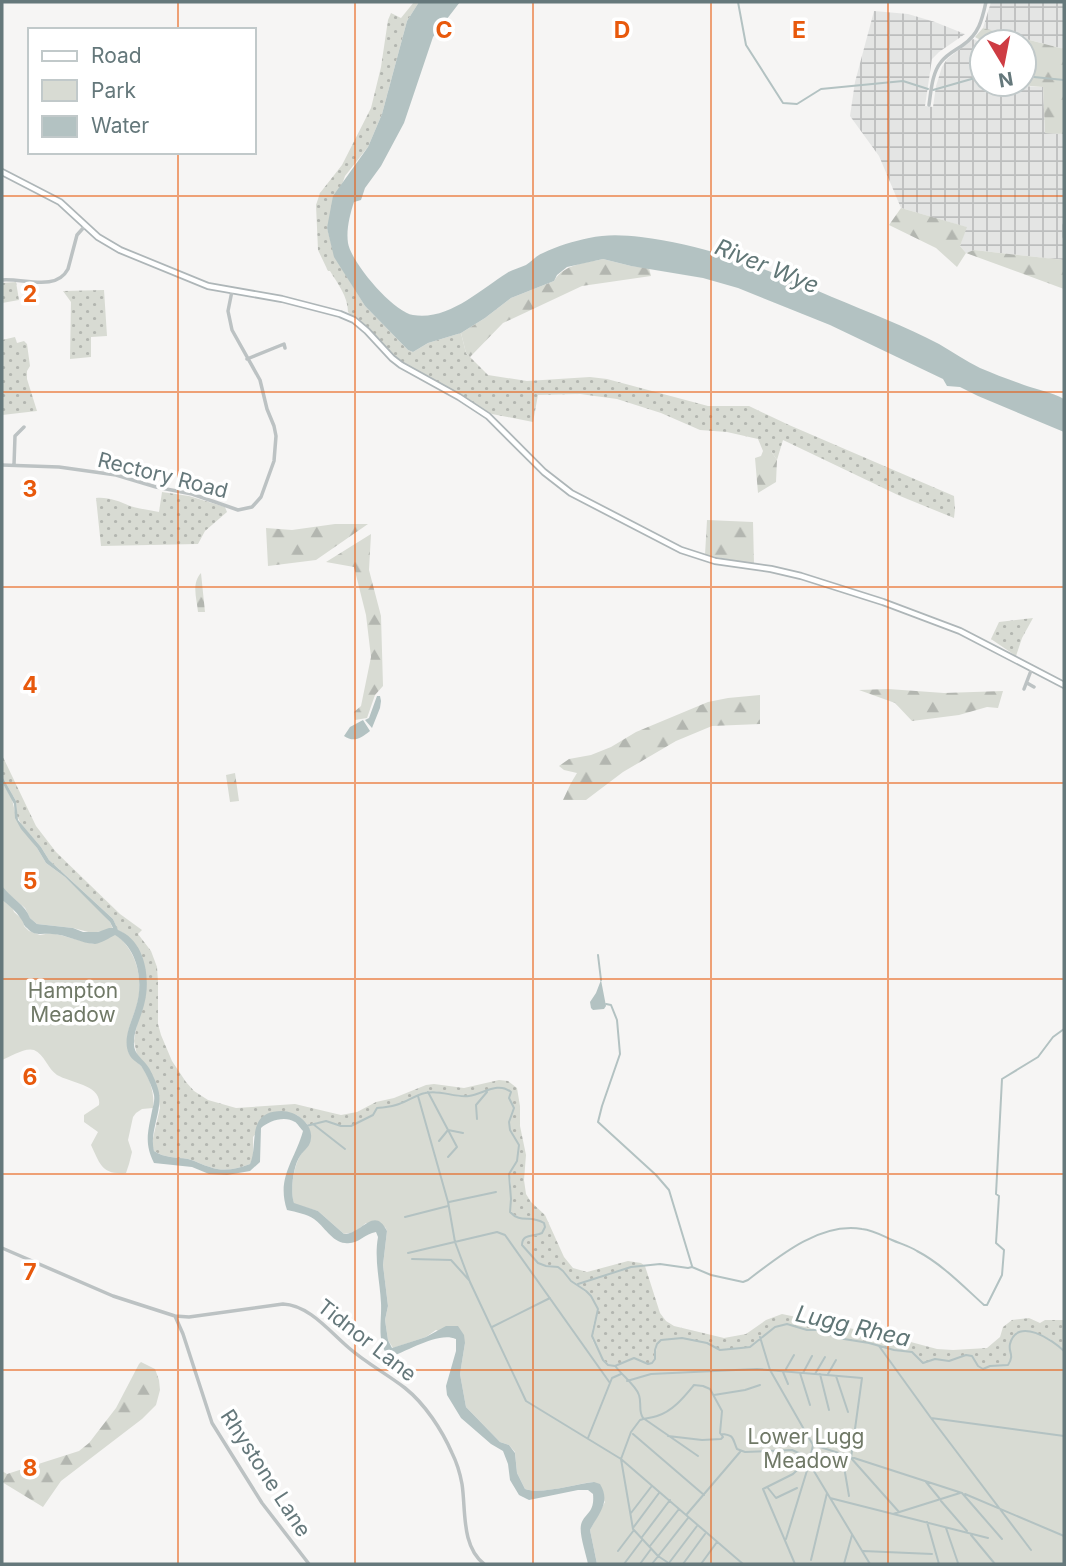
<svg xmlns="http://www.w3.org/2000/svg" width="1066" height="1566" font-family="Inter,sans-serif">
<defs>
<pattern id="industrial-grid" width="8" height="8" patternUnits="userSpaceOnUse" patternTransform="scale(1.75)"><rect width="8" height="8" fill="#e4e5e4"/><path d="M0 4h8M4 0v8" fill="none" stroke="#bcbebe"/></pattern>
<pattern id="grass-dots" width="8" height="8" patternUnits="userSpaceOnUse" patternTransform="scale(1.75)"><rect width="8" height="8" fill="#d8dbd3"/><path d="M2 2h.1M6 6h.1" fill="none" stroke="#b3b6b0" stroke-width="1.8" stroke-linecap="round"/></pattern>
<pattern id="forest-firs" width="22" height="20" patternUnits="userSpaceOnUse" patternTransform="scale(1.75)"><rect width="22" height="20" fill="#d8dbd3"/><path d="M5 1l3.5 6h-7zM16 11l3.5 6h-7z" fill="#b3b6b0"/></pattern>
</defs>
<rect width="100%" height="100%" fill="#f6f5f4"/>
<path fill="url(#industrial-grid)" d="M 991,2 L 1064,2 L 1064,49 L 983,28 Z
M 874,11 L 908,14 L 935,22 L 965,34 L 939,52 L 932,59 L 925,106 L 933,107 L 936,86 L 942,67 L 947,59 L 973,39 L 982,43 L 982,84 L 1043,87 L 1045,133 L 1064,134 L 1064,260 L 974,250 L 966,253 L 960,246 L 966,227 L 901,208 L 879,156 L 850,116 L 855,82 Z"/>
<path fill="url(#grass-dots)" d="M 414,2 L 419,2 L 407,21 L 382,114 L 368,147 L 345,176 L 327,228 L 335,257 L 365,306 L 408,350 L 413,352 L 428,343 L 461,333 L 466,353 L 488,375 L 527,381 L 590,377 L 607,379 L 708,406 L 749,406 L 789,425 L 954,496 L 955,509 L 954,518 L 900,496 L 783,440 L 777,460 L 771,451 L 763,451 L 758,439 L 727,432 L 700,430 L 661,413 L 617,399 L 580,394 L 538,395 L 533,422 L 492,414 L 423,375 L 388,353 L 348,312 C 348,297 338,284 330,271 L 328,271 L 318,250 L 316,205 L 320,193 L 342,165 L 371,108 L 381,67 L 388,20 L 391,13 L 401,18 Z
M 16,282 L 19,300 L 2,303 L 2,283 Z
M 104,290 L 107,336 L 91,337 L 91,357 L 70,359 L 71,302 L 63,291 Z
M 15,337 L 17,343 L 24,341 L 27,344 L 30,366 L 27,371 L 27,379 L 37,411 L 2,415 L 2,340 Z
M 162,492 L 189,496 L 225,507 L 227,512 L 205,531 L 198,544 L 101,546 L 96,498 C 109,497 118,501 130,506 C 139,509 150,510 159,512 Z
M 1033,618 L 1022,638 L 1016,656 L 991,639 L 999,622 Z
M 2,755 L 36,826 L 56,852 L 120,914 L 142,930 L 138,934 L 151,951 L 157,967 L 158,982 L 158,1024 L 161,1035 L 172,1061 L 186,1082 L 194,1091 L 208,1100 L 236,1108 L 295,1104 L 341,1115 L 357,1112 L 376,1102 L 394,1098 L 426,1085 L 434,1084 L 464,1088 L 499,1080 L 508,1081 L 517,1088 L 520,1106 L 520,1126 L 526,1155 L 524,1180 L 526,1194 L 531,1202 L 545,1215 L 564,1257 L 573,1268 L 587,1272 L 628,1261 L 641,1263 L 645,1266 L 660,1313 L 666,1321 L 674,1326 L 724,1338 L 746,1334 L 766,1320 L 782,1314 L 892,1337 L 937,1349 L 953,1350 L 987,1348 L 1000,1337 L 1003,1327 L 1012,1320 L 1029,1318 L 1040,1323 L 1045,1320 L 1064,1320 L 1064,1351 L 1050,1339 L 1030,1332 L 1011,1353 L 1011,1360 L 1008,1365 L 990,1366 L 983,1369 L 978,1366 L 972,1357 L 966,1355 L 949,1361 L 935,1359 L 923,1363 L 912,1352 L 894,1350 L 869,1343 L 844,1339 L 817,1330 L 807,1330 L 792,1325 L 775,1327 L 750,1347 L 720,1350 L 707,1343 L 682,1338 L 662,1340 L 657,1344 L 655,1359 L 652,1363 L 648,1364 L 634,1358 C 627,1361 619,1366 612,1365 C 603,1364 594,1346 592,1338 C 591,1329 596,1317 598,1309 C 590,1291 584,1292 571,1281 C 565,1275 563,1268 554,1266 C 547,1265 543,1267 537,1262 C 532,1258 527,1251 522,1245 C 522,1234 532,1236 540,1235 L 533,1218 L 519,1218 L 510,1212 L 511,1182 L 509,1174 L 517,1161 L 519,1145 L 510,1130 L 509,1122 L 513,1108 L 497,1087 L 471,1096 L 461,1097 L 434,1091 L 423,1093 L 397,1105 L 381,1107 L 373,1115 L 351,1126 L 341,1126 L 329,1122 L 319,1122 L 308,1125 L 297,1115 L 273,1112 L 253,1137 L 253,1158 L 250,1164 C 237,1169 223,1172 210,1167 C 202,1165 196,1161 188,1159 C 176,1157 164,1158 154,1151 L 152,1144 L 153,1138 L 160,1108 L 156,1083 L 137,1055 L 134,1041 L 137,1024 L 143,1007 L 135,944 L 122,932 L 118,931 L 113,919 L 49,860 L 41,847 L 21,824 L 17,816 L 16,801 L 2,776 Z"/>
<path fill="url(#forest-firs)" d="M 983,28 L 1064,49 L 1064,134 L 1045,133 L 1043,87 L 1007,84 L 1024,84 L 1024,42 L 984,42 L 975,37 Z
M 901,208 L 967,227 L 960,246 L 966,253 L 974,250 L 1064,260 L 1064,289 L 966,253 L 957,267 L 936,248 L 889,225 Z
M 603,259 L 631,266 L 649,268 L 651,276 L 582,286 L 503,323 L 470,357 L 466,353 L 461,333 L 485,318 L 511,298 L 554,281 C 564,264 585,263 603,259 Z
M 763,451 L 771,451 L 777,460 L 776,482 L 758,493 L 755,458 L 761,456 Z
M 707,520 L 753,522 L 754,564 L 705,555 Z
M 335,524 L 368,524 L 316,560 L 268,566 L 266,528 L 292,530 Z
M 371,534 L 369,570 L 381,616 L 383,686 L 375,695 L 367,718 L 355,720 L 354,712 L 361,706 L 371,657 L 366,615 L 354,567 L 326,562 Z
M 201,573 L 205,612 L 198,612 C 197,599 191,584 201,573 Z
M 888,689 L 944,693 L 1003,691 L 998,708 L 987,707 L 959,715 L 912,721 L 895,703 L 859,690 Z
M 760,695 L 760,724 L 712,726 L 676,741 L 623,772 L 586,800 L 563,800 L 571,783 L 577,773 L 564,770 L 559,766 L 569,759 L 591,755 L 611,747 L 636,732 L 708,702 L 728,698 Z
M 235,773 L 239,801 L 230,802 L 226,775 Z
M 141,1362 L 155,1369 L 159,1380 L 160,1390 L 156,1405 L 142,1419 L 61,1481 L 43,1507 L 2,1482 L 2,1471 L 7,1474 L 79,1451 L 89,1443 L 116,1408 L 139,1364 Z"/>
<path fill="#d8dbd3" d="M 2,782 L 12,799 L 17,821 L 37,848 L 46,863 L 65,877 L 101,912 L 110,922 L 113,929 L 92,933 L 73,928 L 37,924 L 30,918 L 25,908 L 3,889 L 2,886 Z
M 2,900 L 12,907 L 14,912 L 23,920 L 24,926 L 29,931 L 40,935 L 51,933 L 60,935 L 93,944 L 115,934 C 137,950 145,982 136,1008 C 131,1022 125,1035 128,1050 C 130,1058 137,1061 142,1067 C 150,1078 155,1095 153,1108 L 142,1109 L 136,1113 L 133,1117 L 128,1140 L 132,1152 L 129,1164 L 126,1173 C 102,1175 100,1164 91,1145 L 98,1132 L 84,1122 L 84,1115 L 99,1105 C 102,1085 71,1083 57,1075 C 48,1069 44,1054 34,1050 C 25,1047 10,1057 2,1060 Z
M 497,1087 L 507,1089 L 511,1092 L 509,1098 L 514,1108 L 509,1122 L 510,1130 L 519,1145 L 517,1161 L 509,1175 L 511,1199 L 510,1212 C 514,1216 514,1217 520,1218 C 523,1219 558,1218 542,1233 C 536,1239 530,1232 522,1242 L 522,1245 C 527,1251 532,1258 537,1262 C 544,1268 552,1264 559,1268 C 565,1271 566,1277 571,1281 C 584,1292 590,1291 598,1309 C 596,1317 591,1329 592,1338 C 593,1343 597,1349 600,1353 C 609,1372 619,1364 634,1358 L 648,1364 L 652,1363 L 655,1359 L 657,1344 L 661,1340 L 682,1338 L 707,1343 L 720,1350 L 741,1348 L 750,1347 L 775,1327 L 787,1324 L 807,1330 L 817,1330 L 844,1339 L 869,1343 L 894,1350 L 912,1352 L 923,1363 L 935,1359 L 949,1361 L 966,1355 L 972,1356 L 978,1366 L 983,1369 L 990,1366 L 1008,1364 C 1014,1356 1008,1352 1010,1344 C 1017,1316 1053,1340 1064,1351 L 1064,1564 L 597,1564 L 590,1530 L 605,1502 L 593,1482 C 575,1484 541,1495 525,1489 L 517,1473 L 515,1452 L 509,1445 L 500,1442 L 466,1407 L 460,1374 L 465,1343 L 436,1330 L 426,1337 L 393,1348 L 388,1340 L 385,1320 L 388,1306 L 383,1265 L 387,1231 L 385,1227 L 366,1223 L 355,1232 L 344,1234 L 318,1211 L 294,1204 C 290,1190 293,1172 298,1160 C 306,1142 315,1148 308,1125 L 326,1121 L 341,1126 L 351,1126 L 372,1115 L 377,1108 L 397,1105 L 423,1093 L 434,1091 L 461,1097 L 471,1096 Z"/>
<path fill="#b3c2c2" d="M 419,2 L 460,2 L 433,37 L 404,123 L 381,166 L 365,188 L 361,200 L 354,202 C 350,214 346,230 348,243 C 351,262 393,312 413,315 C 448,321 480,290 507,273 C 513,269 520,268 526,265 C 532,261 537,255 543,253 C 557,246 574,241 589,238 C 606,234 624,235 641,237 C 708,245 771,271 832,297 C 868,312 905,326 939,344 C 953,352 966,361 980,368 C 994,374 1010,380 1024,385 C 1038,390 1051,392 1064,399 L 1064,432 L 978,396 L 960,387 L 947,386 L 943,379 L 830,325 L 738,288 L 703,278 L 631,266 L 603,259 L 567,267 L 557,275 L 554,281 L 511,298 L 485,318 L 461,333 L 428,343 L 413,352 L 408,350 L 365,306 L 334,257 L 327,228 L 333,196 L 368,147 L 382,114 L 407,21 Z
M 377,696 L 380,696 L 381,701 L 380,708 L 372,728 L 365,720 L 369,718 Z
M 363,720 L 370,731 C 361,738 354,743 344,736 L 350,727 Z
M 2,776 L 16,801 L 18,820 L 41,847 L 49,860 L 113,919 L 118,930 C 146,941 151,980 144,1005 C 141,1018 134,1029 134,1042 C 133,1055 143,1058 149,1068 C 153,1075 158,1086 159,1093 C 162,1113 149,1132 154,1151 C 164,1158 176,1157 188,1159 C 196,1161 202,1165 210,1167 C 223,1172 237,1169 250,1164 C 259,1145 245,1111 282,1111 C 296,1111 313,1124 311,1138 C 311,1146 304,1150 300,1156 C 293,1166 290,1192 294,1203 L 318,1211 L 344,1234 C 362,1234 374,1205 387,1231 L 383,1265 L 388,1306 L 385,1320 L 388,1340 L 392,1348 L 426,1337 L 446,1326 L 458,1326 L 464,1335 L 465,1343 L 460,1374 L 466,1407 L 500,1442 L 509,1445 L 515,1453 L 517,1473 L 525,1489 C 540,1495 575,1484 594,1482 L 600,1484 C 611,1502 599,1513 590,1530 L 597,1564 L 588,1564 C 586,1554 579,1534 581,1525 C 584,1513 595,1514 593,1494 L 588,1490 L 578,1490 L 529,1500 L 519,1495 L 510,1480 L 508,1464 L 503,1451 L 491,1444 L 461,1418 L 447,1395 L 446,1386 L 456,1351 L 456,1339 C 438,1331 407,1352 389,1357 C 376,1343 382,1321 381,1303 C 380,1281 374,1260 378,1237 L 376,1232 C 364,1234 358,1245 345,1243 C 332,1242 324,1226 314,1219 C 307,1214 296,1212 287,1210 C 276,1178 295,1160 303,1131 C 302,1130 296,1122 295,1122 C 285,1115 268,1121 261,1128 L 260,1162 L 250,1171 L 227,1175 L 209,1174 L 192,1167 L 154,1163 C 144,1143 148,1132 152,1111 C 153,1106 155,1101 154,1095 C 153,1088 145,1071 141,1066 C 137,1062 131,1059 129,1054 C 122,1039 132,1021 136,1007 C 144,982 138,949 115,935 C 109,938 102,943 95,944 C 83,944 65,934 52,934 C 42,933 35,937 27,928 C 22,924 25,924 21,919 C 16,911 9,905 2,900 L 2,886 C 12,899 25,904 30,918 L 37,924 L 73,928 L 83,932 L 98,932 L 109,928 L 113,928 L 110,922 L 65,877 L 46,863 L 37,848 L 21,829 L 15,818 L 14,804 L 2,782 Z
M 601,980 L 606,1006 L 604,1009 L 593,1010 L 591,1008 L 590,1002 L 596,993 Z"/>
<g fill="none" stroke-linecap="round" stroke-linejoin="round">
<path stroke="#b3c2c2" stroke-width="2" d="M 738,2 L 746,45 L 783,103 L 797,104 L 821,89 L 903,81 L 928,89
M 1024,76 L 1064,80
M 933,90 L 982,76
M 598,955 L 601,980
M 606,1004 L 611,1005 L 617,1020 L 620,1054 L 602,1106 L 598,1122 L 656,1175 L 669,1190 L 692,1266
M 428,1092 L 457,1147 L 448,1157
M 418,1096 L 448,1202 L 455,1242 L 470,1282 L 526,1401 L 621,1459 L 633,1529 L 658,1556 L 670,1564
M 477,1119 L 476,1105 L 487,1092
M 313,1124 L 345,1149
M 306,1126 L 326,1121 L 341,1126 L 351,1126 L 373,1115 L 377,1108 C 385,1107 392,1107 399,1104 C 408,1101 416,1095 425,1093 C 440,1089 454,1098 469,1096 C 483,1094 498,1081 511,1092 L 509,1098 L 514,1108 L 509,1122 L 510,1130 L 519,1145 L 517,1161 L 509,1174 L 511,1199 L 510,1212 C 521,1224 530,1214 544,1223 L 545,1227 L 542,1233 C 534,1237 522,1233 522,1245 L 538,1263 L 546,1266 L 558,1267 L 563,1271 L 571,1281 L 586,1291 L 591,1296 L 598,1309 L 592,1336 L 603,1360 L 608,1365 L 615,1366 L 634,1358 L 648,1364 L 652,1363 L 655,1359 L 655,1350 L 657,1344 L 661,1340 L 682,1338 L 707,1343 L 720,1350 L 741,1348 L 750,1347 L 775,1327 L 787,1324 L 807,1330 L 817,1330 L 844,1339 L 869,1343 L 894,1350 L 912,1352 L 923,1363 L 935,1359 L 949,1361 L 966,1355 L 972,1356 L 978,1366 L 983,1369 L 990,1366 L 1008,1365 C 1015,1354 1008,1353 1010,1344 C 1017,1316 1053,1340 1064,1351
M 439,1141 L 448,1130 L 463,1133
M 449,1202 L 496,1192
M 405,1217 L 448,1206
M 408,1253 L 497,1232 L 505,1235 L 610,1383
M 412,1259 L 451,1260 L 469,1280
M 578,1284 L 631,1267 L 660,1264 L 688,1268 L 692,1267 L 711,1275 L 743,1282 L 748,1280 C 779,1256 820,1222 862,1229 C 873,1230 883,1236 892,1240 C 901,1244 909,1246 917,1251 C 942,1264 963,1286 984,1305 L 987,1305 L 1002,1275 L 1004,1250 L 996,1243 L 999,1196 L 996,1194 L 1002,1079 L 1038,1057 L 1053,1037 L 1064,1029
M 492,1327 L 550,1298
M 760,1337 L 770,1370 L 813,1445 L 809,1463 L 870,1564
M 879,1346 L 931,1418 L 1031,1550
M 616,1367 C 622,1375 637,1387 639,1395 C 642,1404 638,1410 643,1418 L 698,1456
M 786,1369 L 794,1355
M 783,1372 L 788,1384
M 800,1373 L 810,1405
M 803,1373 L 812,1356
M 815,1374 L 825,1357
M 820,1374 L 829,1410
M 828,1374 L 836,1360
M 836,1376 L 848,1412
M 627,1381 L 651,1374 L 757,1369 L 862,1378 L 851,1458 L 899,1512
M 714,1395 L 745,1390 L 760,1385
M 931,1418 L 1064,1436
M 633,1434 L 704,1495
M 721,1434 C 735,1435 732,1438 737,1449 L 745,1452 L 792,1450 L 810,1458 L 793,1474 L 763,1489 L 795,1564
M 668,1436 L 702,1440 L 721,1439 L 723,1437 L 720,1433 L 722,1411 L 710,1389 L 703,1386 L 694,1385 C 684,1397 673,1411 657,1416 C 651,1418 645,1418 640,1420 L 631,1432 L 621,1459 L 743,1564
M 588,1438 L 612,1378 L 621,1374
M 814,1445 L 962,1493 L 1002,1539
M 842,1455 L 849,1496
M 926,1482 L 940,1499
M 768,1488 L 776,1498 L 797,1488
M 965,1494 L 1064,1536
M 830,1498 L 988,1538
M 941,1501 L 967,1531
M 631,1513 L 651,1487
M 687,1514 L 740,1452
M 893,1514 L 960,1493
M 927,1522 L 939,1564
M 633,1528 L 659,1493
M 946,1528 L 958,1563
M 971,1535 L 995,1564
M 642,1537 L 670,1500
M 786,1539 L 809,1464
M 650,1546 L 679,1509
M 618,1551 L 634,1530
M 863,1551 L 932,1554
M 811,1560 L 827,1493
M 669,1563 L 697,1526
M 624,1564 L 642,1540
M 640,1564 L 651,1549
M 652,1564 L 688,1518
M 683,1564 L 705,1534
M 701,1564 L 717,1542
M 844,1564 L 852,1535"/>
<g stroke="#aeb6b8" stroke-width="8">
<path id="secondary" d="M 2,172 L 60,202 L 98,237 L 120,250 L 208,286 L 282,299 L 340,314 L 354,320 L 367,331 L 392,358 L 401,365 L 459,397 L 488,416 L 544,472 L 571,493 L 681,550 L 715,561 L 771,569 L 801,576 L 883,602 L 960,631 L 1064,685"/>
</g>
<path stroke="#bcc2c3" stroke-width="3.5" d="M 929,105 C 931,91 932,73 941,62 C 947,54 956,50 963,45 C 979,34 982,20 986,2
M 1064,237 L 1064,225
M 2,280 C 23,278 56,292 68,269 L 77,235 L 85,226
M 247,359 L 284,344 L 285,348
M 2,465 L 59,467 L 116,475 L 156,487 L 192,494 L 238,510 L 252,507 L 261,497 L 274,461 L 276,436 L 274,426 L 267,409 L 260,380 L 232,330 L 228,311 L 232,291
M 14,465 L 15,436 L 24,427
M 1027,683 L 1034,687
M 1024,689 L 1032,668
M 2,1248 L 113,1296 L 175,1316 L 189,1317 L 283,1304 C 309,1305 330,1332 349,1348 C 366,1363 387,1374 405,1388 C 425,1404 442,1430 452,1453 C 457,1463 460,1473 462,1484 C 466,1510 461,1546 484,1564
M 175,1316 L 183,1334 L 212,1423 L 262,1503 L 309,1564"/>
<use href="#secondary" stroke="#fff" stroke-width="4.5"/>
</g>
<path fill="none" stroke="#e8590c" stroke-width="2" stroke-opacity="0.55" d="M 178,2 L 178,30M 355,2 L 355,1564M 533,2 L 533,1564M 711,2 L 711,1564M 888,2 L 888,1564M 178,152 L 178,1564M 2,196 L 1064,196M 2,392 L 1064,392M 2,587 L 1064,587M 2,783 L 1064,783M 2,979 L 1064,979M 2,1174 L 1064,1174M 2,1370 L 1064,1370"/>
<g text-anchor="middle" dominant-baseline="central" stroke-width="7" stroke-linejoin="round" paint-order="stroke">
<g font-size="21" fill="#65787b" stroke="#fff">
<text transform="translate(163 475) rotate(14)">Rectory Road</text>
<text transform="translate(367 1340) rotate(38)">Tidnor Lane</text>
<text transform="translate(266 1473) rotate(57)">Rhystone Lane</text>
</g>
<g font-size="21" fill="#707967" stroke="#fff">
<text x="73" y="990">Hampton<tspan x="73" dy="24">Meadow</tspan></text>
<text x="806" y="1436">Lower Lugg<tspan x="806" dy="24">Meadow</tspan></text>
</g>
<g font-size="23" font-style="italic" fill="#607676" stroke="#fff">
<text transform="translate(767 266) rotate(22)">River Wye</text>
<text transform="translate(853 1326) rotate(13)">Lugg Rhea</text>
</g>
</g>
<g font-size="23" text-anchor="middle" font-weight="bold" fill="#e8590c" stroke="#fff" stroke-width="7" stroke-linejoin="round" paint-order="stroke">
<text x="444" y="38">C</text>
<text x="622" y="38">D</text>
<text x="799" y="38">E</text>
<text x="30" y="302">2</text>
<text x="30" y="497">3</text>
<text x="30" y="693">4</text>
<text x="30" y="889">5</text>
<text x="30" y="1085">6</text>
<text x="30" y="1280">7</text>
<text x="30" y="1476">8</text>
</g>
<rect width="1066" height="1566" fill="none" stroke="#65787b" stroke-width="7"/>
<rect x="28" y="28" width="228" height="126" fill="#ffffff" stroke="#c1c9ca" stroke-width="2"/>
<rect x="42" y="51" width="35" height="10" fill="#ffffff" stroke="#c1c9ca" stroke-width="2"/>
<text x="91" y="63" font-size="21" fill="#65787b">Road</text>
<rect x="42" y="80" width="35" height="21" fill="#d8dbd3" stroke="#c1c9ca" stroke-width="2"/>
<text x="91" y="98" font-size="21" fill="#65787b">Park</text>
<rect x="42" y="116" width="35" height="21" fill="#b3c2c2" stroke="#c1c9ca" stroke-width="2"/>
<text x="91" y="133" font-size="21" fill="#65787b">Water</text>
<g transform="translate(1003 63) rotate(170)"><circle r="33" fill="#ffffff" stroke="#c1c9ca" stroke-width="2"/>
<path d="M0-5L12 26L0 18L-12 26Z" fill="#ce3c43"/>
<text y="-10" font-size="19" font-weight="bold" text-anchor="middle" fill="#65787b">N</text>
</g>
</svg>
